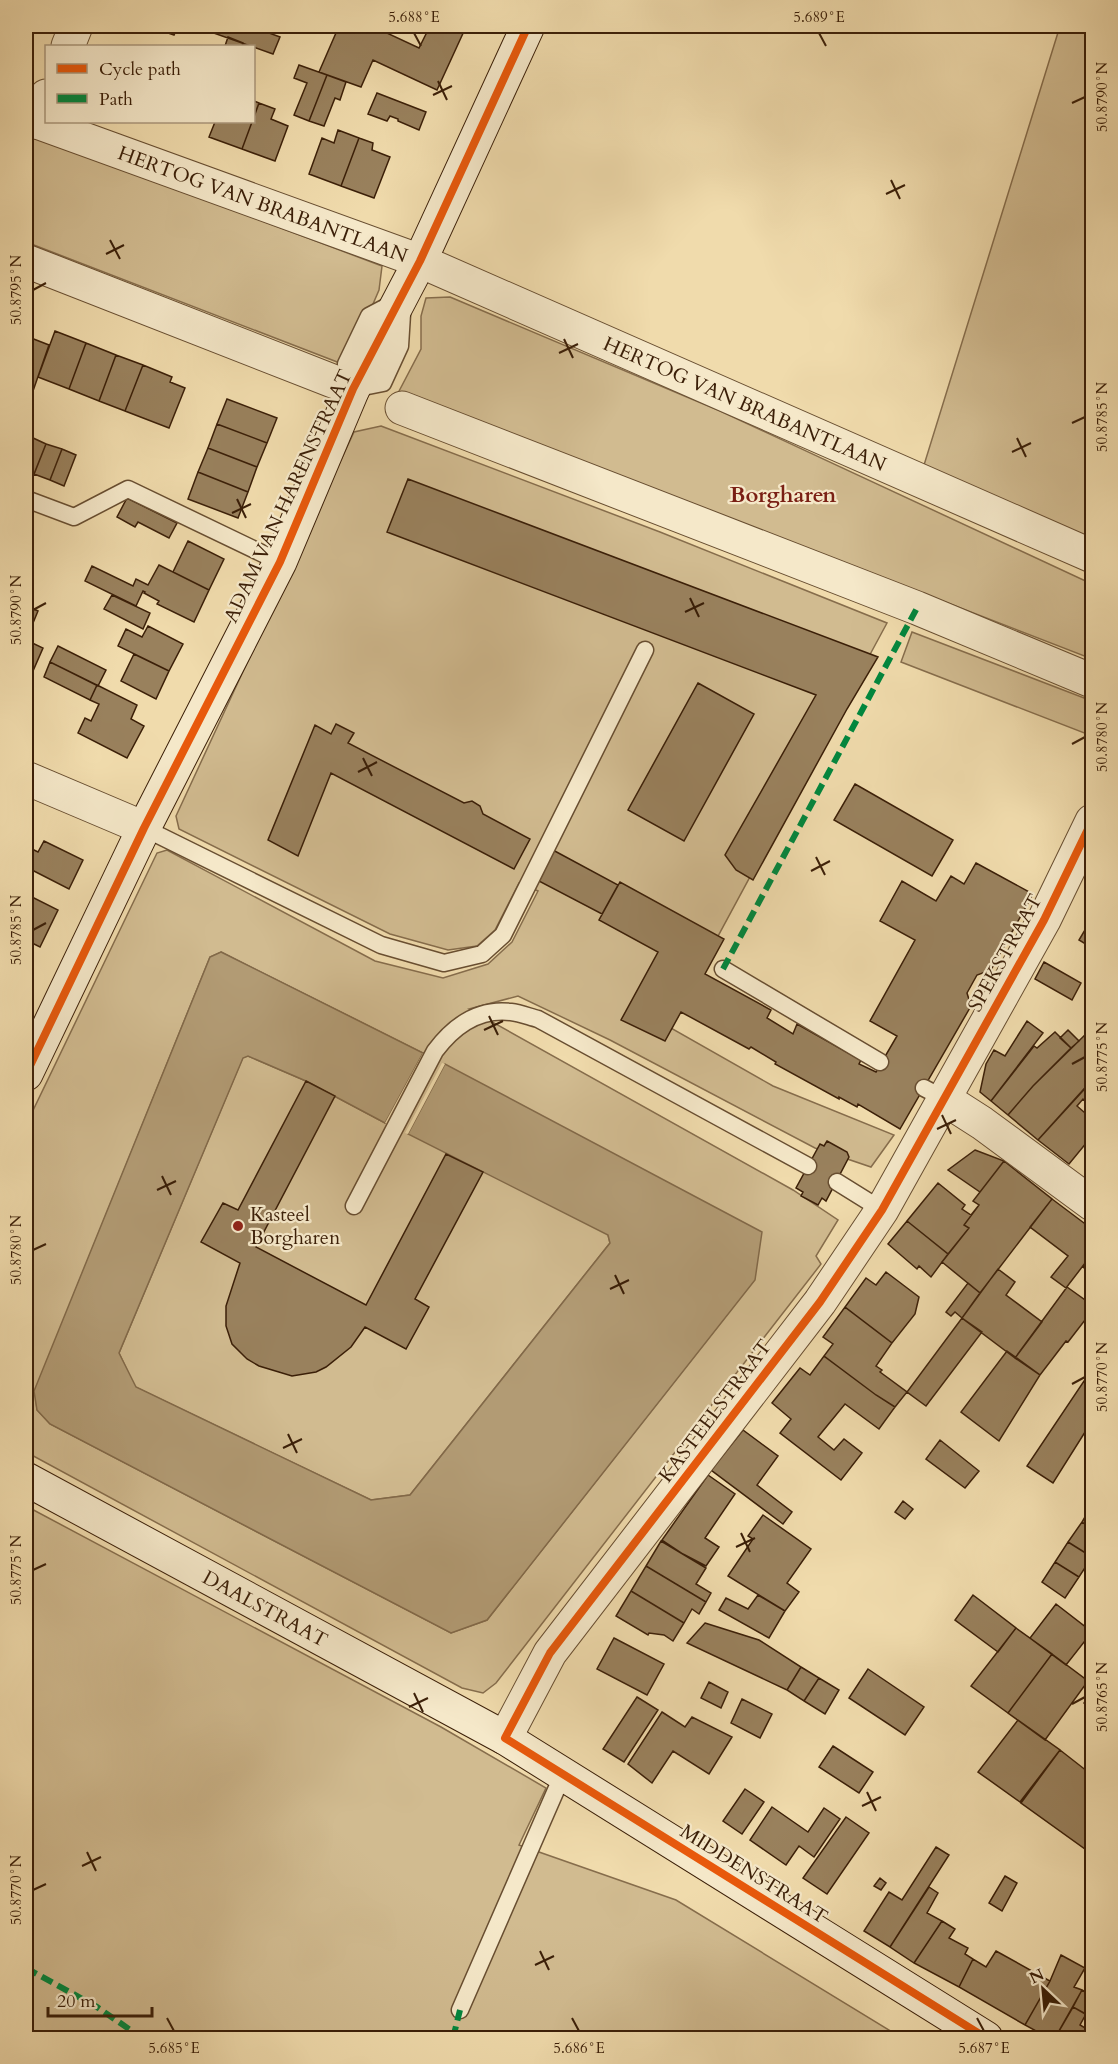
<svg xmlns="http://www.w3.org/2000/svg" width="1118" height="2064" font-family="Cardo,serif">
<rect width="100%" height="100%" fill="#f0dbac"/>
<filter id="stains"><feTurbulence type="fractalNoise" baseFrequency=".00333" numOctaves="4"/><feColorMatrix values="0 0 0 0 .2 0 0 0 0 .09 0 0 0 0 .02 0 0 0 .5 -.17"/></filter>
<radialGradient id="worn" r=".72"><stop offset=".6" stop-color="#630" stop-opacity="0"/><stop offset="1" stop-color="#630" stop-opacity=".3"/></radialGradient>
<path fill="#d1bb90" stroke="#866d4c" stroke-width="1.5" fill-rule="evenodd" d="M 1060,26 L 1092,26 L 1092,543 L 924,465 Z
M 26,132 L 382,266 L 379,290 L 351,355 L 345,365 L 26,242 Z
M 450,297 L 720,411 L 1092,584 L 1092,659 L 683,500 L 397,395 L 421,349 L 421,316 L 426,298 Z
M 381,426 L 660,532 L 887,623 L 669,1027 L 773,1086 L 894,1135 L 871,1167 L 815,1148 L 610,1040 L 518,996 L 469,1009 L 793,1190 L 838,1220 L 816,1256 L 821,1264 L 496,1683 L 483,1693 L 462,1688 L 26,1452 L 26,1125 L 157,853 L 167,850 L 375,961 L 443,978 L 488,964 L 512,942 L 538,891 L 519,883 L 495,930 L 477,946 L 448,950 L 390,934 L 179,829 L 176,816 L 354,432 ZM 221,952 L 423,1053 L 385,1123 L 306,1081 L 248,1056 L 243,1057 L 119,1353 L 135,1387 L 371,1500 L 410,1495 L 610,1243 L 608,1235 L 754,1280 L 487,1620 L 451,1633 L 50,1424 L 37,1410 L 35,1391 L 210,957 Z
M 912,632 L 1092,701 L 1092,736 L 901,662 Z
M 26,1506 L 441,1727 L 546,1788 L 519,1845 L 676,1900 L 902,2038 L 26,2038 Z"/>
<path fill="#b29b74" stroke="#826949" stroke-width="1.5" d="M 221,952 L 423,1053 L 385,1123 L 306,1081 L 248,1056 L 243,1058 L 119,1353 L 136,1387 L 371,1500 L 410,1495 L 610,1243 L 608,1235 L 408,1134 L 445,1064 L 762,1232 L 755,1280 L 487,1620 L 451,1633 L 50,1424 L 37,1410 L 34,1391 L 210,957 Z"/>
<path fill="#f0dbac" d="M 423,1053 L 426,1054 L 388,1124 L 385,1123 Z
M 442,1063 L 445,1064 L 408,1134 L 405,1133 Z"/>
<path fill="#99815d" stroke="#3b1f08" stroke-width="1.5" d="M 148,26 L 178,26 L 174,35 Z
M 194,26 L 250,26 L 280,37 L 273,54 Z
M 339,26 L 377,26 L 376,28 L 419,48 L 430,26 L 456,26 L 465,29 L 437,90 L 373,60 L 361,87 L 319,72 Z
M 228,37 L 243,43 L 242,46 L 225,46 Z
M 299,65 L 327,75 L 309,121 L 294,115 L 307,83 L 294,78 Z
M 327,75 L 346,82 L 340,100 L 335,98 L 324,126 L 309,121 Z
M 377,93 L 426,112 L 419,130 L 398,121 L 398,119 L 390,116 L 387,121 L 368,114 Z
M 254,101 L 259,103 L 254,117 Z
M 259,103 L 275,109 L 271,119 L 288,126 L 275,161 L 242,149 Z
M 215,122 L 252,122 L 242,149 L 209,137 Z
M 338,130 L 359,138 L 341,186 L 309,174 L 322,138 L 334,143 Z
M 359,138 L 373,143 L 372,150 L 390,157 L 374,198 L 341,186 Z
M 55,331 L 86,343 L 69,389 L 38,377 Z
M 26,336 L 49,345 L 33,391 L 26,388 Z
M 86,343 L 116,355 L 99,401 L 69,389 Z
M 116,355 L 143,365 L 125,411 L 99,401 Z
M 143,365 L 172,377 L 170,382 L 185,388 L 169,428 L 125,411 Z
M 227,399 L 277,418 L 267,443 L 217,424 Z
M 217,424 L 267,443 L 257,467 L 208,448 Z
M 26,435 L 31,437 L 26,451 Z
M 31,437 L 46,444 L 29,487 L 26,486 L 26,451 Z
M 46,444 L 62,449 L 50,480 L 34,474 Z
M 208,448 L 257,467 L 248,492 L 198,472 Z
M 62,449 L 76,455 L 64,486 L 50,480 Z
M 198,472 L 248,492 L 238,518 L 188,499 Z
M 408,479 L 878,657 L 847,709 L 753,880 L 736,870 L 725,855 L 816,695 L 387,532 Z
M 127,498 L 177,523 L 169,538 L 138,522 L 135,527 L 117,517 Z
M 188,541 L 224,559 L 209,590 L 173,572 Z
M 159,565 L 209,590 L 194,622 L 157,604 L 159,601 L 144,593 L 145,592 L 143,591 L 136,606 L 85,581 L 92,566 L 133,586 L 136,579 L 148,585 Z
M 112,595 L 150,613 L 143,629 L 104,609 Z
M 27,606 L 38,611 L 26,640 L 26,610 Z
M 148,626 L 183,644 L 169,671 L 118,646 L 126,629 L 142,637 Z
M 26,640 L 43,648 L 26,687 Z
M 58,646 L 106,670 L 98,686 L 50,662 Z
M 134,654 L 169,671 L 156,699 L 121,681 Z
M 50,662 L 97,685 L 90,700 L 44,677 Z
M 698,683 L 754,714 L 684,841 L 628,810 Z
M 97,685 L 137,705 L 131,719 L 144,726 L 127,758 L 78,733 L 85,718 L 91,721 L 99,704 L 90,700 Z
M 336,724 L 354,733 L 348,743 L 464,803 L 472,801 L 480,806 L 483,814 L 530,839 L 514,869 L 331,773 L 298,856 L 268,840 L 315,725 L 331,734 Z
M 855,784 L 953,840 L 932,876 L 834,820 Z
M 44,841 L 83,860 L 69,889 L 30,869 L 26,867 L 26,868 L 26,846 L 38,852 Z
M 551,849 L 618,885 L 602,914 L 535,879 Z
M 976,863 L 1033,894 L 991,970 L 977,975 L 967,993 L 971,1006 L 900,1129 L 858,1104 L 857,1107 L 839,1097 L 839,1099 L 775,1064 L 776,1062 L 751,1047 L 749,1049 L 681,1012 L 665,1041 L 621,1020 L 658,952 L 599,920 L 620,882 L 724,939 L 705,974 L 771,1010 L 767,1018 L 793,1034 L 797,1024 L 861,1060 L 859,1064 L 876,1072 L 897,1036 L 870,1021 L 915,940 L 880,921 L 902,881 L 936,901 L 951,876 L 964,884 Z
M 26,894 L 58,910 L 40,947 L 26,940 Z
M 1092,918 L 1092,948 L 1079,940 Z
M 1044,962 L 1081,983 L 1072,1000 L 1035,979 Z
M 1027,1021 L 1043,1033 L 991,1101 L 980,1092 L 986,1064 L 994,1050 L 1005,1056 Z
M 1092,1028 L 1092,1081 L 1038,1140 L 1008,1115 L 1033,1086 Z
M 1068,1030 L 1079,1041 L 1071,1048 L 1060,1038 Z
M 1055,1032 L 1071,1048 L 1033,1086 L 1008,1115 L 991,1101 L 1034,1046 L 1037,1048 Z
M 1092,1080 L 1092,1096 L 1087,1103 L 1083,1099 L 1077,1106 L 1092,1119 L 1092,1136 L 1069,1164 L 1038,1140 Z
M 306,1081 L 335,1096 L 256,1247 L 366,1305 L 446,1154 L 483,1172 L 415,1299 L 429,1307 L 406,1349 L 365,1327 L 351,1347 L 326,1367 L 316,1372 L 292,1376 L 259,1366 L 247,1359 L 232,1344 L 226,1326 L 226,1306 L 240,1263 L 201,1242 L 223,1203 L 238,1210 Z
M 827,1141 L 847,1152 L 849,1157 L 826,1201 L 822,1198 L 818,1205 L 801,1196 L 803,1192 L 796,1188 L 820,1144 L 824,1146 Z
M 975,1150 L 1004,1161 L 980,1192 L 948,1170 Z
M 1004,1161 L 1052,1199 L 980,1293 L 942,1262 L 969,1228 L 964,1225 L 979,1205 L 973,1201 Z
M 938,1183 L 965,1205 L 962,1209 L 971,1215 L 979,1205 L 964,1225 L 969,1228 L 948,1254 L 907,1221 Z
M 1052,1199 L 1092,1229 L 1092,1254 L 1066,1288 L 1051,1277 L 1068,1256 L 1030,1227 Z
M 907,1221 L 948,1254 L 931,1277 L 919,1266 L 917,1269 L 888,1244 Z
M 1092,1254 L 1092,1274 L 1083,1267 Z
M 998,1269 L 1015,1282 L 1006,1295 L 1042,1322 L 1015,1358 L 962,1318 Z
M 886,1272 L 919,1297 L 915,1314 L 892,1343 L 845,1307 L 866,1278 L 876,1285 Z
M 968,1283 L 980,1293 L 962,1318 L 955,1312 L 951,1316 L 946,1312 Z
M 1067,1287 L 1092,1305 L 1092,1311 L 1068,1342 L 1066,1341 L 1040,1375 L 1015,1358 Z
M 845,1307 L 892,1343 L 876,1366 L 882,1370 L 880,1372 L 907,1392 L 895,1407 L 876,1395 L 824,1356 L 833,1344 L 823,1337 Z
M 962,1318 L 982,1332 L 926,1406 L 907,1392 Z
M 1007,1351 L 1040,1375 L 999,1441 L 961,1412 Z
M 824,1356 L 876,1395 L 895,1407 L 879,1429 L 845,1404 L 818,1437 L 834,1450 L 844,1439 L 862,1453 L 841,1480 L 780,1433 L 791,1419 L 772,1403 L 800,1368 L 810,1375 Z
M 1084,1381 L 1092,1387 L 1092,1421 L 1053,1483 L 1027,1466 Z
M 743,1430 L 778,1456 L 757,1485 L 792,1512 L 783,1524 L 711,1470 Z
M 940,1440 L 979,1471 L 965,1488 L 926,1459 Z
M 708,1475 L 735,1494 L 705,1538 L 719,1547 L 706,1566 L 683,1554 L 662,1540 Z
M 903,1501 L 913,1509 L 905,1519 L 895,1512 Z
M 1092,1505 L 1092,1529 L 1082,1522 Z
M 763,1515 L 811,1549 L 787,1583 L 799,1592 L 785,1611 L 728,1576 L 753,1539 L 748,1536 Z
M 1082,1522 L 1092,1529 L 1092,1557 L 1068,1542 Z
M 661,1541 L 706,1568 L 696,1584 L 711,1593 L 706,1602 L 646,1566 Z
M 1068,1542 L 1092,1557 L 1079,1577 L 1055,1562 Z
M 1055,1562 L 1079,1577 L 1065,1598 L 1042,1582 Z
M 646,1566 L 706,1602 L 699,1614 L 692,1609 L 684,1623 L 631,1591 Z
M 631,1591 L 684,1623 L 673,1641 L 664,1635 L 649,1633 L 648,1635 L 616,1616 Z
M 758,1595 L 785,1611 L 769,1638 L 719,1610 L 726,1598 L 748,1609 Z
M 973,1595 L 1016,1628 L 998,1652 L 955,1620 Z
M 1056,1604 L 1092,1632 L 1066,1665 L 1030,1638 Z
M 705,1623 L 759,1640 L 801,1667 L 787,1690 L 687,1643 Z
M 1016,1628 L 1052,1654 L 1008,1713 L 971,1686 Z
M 614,1638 L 664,1664 L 647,1695 L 597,1669 Z
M 1052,1654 L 1088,1681 L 1045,1740 L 1008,1713 Z
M 801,1667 L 819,1678 L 804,1701 L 787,1690 Z
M 868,1669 L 924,1707 L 905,1735 L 849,1698 Z
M 819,1678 L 839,1690 L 825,1714 L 804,1701 Z
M 709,1682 L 728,1692 L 721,1708 L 701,1698 Z
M 1092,1689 L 1092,1709 L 1084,1703 Z
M 637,1697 L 658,1710 L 624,1762 L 603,1749 Z
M 742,1699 L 772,1714 L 760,1738 L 731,1723 Z
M 662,1712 L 685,1727 L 692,1717 L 732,1737 L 709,1774 L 673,1751 L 652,1783 L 628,1764 Z
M 1018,1720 L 1060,1750 L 1020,1802 L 978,1772 Z
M 833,1746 L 873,1772 L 859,1793 L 819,1767 Z
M 1060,1750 L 1092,1775 L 1092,1854 L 1021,1803 Z
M 745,1789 L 764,1802 L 742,1834 L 723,1821 Z
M 772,1807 L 808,1832 L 824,1808 L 840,1819 L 814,1857 L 799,1846 L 786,1865 L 750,1840 Z
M 846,1817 L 869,1833 L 827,1894 L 803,1878 Z
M 936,1847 L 949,1855 L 890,1947 L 864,1931 L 889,1892 L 902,1900 Z
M 1005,1876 L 1017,1883 L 1002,1911 L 989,1903 Z
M 880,1878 L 886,1883 L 881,1890 L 874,1886 Z
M 929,1887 L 938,1893 L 927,1913 L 942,1921 L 914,1963 L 890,1947 Z
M 942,1921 L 955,1929 L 949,1938 L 968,1948 L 965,1954 L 973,1959 L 959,1987 L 914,1963 Z
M 996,1951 L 1050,1981 L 1025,2025 L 959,1987 L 973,1959 L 986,1967 Z
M 1061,1955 L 1085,1968 L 1074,1987 L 1082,1990 L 1055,2038 L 1049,2038 L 1025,2025 L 1050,1981 Z
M 1082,1990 L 1092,1996 L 1092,2018 L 1073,2007 Z
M 1073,2007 L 1086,2014 L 1080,2025 L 1092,2032 L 1092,2038 L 1055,2038 Z"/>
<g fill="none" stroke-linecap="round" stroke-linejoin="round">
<g stroke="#684e31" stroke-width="19">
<path id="lane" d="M 403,298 L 400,346 L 383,383 L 353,389 L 346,364 L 369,316 Z
M 26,499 L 74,517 L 128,489 L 280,562
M 144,828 L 381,945 L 444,963 L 482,954 L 503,935 L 645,650
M 723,969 L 880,1062
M 924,1088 L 943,1098
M 837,1182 L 882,1210
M 354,1206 L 435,1051 C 453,1027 478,1008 511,1012 C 520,1013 530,1017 538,1019 L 808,1166
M 460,2010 L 563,1774"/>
</g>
<g stroke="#684e31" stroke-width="35">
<g id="street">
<path d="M 68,46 L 76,26"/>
<path id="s1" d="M 26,118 L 420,261 L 1092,556"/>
<path d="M 35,122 L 46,96"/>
<path d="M 26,261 L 353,389"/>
<path d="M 402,408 L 917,608 L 1092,681"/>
<path d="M 26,778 L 144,828"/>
<path d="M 943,1098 L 982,1123 L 1092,1204"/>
<path d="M 505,1738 L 550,1653 L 820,1302 L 882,1210 L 1044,920 L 1092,821"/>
</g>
</g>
<g stroke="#3b1f08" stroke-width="35">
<g id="secondary">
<path d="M 26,1074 L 144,828 L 280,562 L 353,389 L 420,261 L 528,26"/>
<path id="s2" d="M 26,1479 L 505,1738 L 986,2038"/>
</g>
</g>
<use href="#lane" stroke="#f5e8c9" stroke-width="16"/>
<use href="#street" stroke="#f5e8c9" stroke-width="33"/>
<use href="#secondary" stroke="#f5e8c9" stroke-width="33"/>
<path stroke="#00873e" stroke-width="6" stroke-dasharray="12 6" stroke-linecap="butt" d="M 723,969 L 917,608
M 26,1968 L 97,2007 L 142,2038
M 453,2038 L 460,2010"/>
<g stroke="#f5e8c9" stroke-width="11">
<path id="cycleway" d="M 26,1074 L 144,828 L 280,562 L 353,389 L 420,261 L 528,26
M 986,2038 L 505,1738 L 550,1653 L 820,1302 L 882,1210 L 1044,920 L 1092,821"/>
</g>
<use href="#cycleway" stroke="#e8590c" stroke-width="8"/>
</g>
<path fill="none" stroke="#3b1f08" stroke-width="2" d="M 414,33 L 421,46M 819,33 L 826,46M 438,81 L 447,100M 433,95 L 452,86M 1072,103 L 1085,97M 891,180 L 900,199M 886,194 L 905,185M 110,240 L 120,259M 106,254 L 124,245M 33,290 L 46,283M 564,339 L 573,358M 559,353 L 578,344M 1072,423 L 1085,417M 1017,438 L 1026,457M 1012,452 L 1031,443M 237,499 L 246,518M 232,513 L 251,504M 690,598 L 699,617M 33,610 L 46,603M 685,612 L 704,603M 1072,744 L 1085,737M 363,758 L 372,776M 358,772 L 377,762M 816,857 L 825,875M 811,871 L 830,861M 33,930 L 46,923M 489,1016 L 498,1035M 484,1030 L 503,1021M 1072,1064 L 1085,1057M 942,1115 L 951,1134M 937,1129 L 956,1120M 162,1176 L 171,1195M 157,1190 L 176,1181M 33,1250 L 46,1244M 615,1275 L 624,1294M 610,1289 L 629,1280M 1072,1384 L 1085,1377M 288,1434 L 297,1453M 283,1448 L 302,1439M 741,1533 L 750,1552M 736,1547 L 755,1538M 33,1570 L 46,1564M 414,1693 L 423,1712M 1072,1704 L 1085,1697M 409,1707 L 428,1698M 867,1792 L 876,1811M 862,1806 L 881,1797M 87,1852 L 96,1871M 82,1866 L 101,1857M 33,1890 L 46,1884M 540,1951 L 549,1970M 535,1965 L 554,1956M 167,2018 L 174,2031M 572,2018 L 579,2031M 977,2018 L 984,2031"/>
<circle fill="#8f2418" stroke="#f5e8c9" stroke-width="2" cx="238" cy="1226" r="6"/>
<g text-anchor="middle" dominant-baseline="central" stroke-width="4.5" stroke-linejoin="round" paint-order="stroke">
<g font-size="20" fill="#3b1f08" stroke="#f5e8c9">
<text stroke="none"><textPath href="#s1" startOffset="252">HERTOG VAN BRABANTLAAN</textPath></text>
<text stroke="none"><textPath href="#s1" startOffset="774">HERTOG VAN BRABANTLAAN</textPath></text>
<text transform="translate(288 496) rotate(-65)">ADAM VAN HARENSTRAAT</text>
<text transform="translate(1005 953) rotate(-61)">SPEKSTRAAT</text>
<text transform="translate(715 1411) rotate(-53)">KASTEELSTRAAT</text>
<text stroke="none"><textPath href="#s2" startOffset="272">DAALSTRAAT</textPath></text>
<text transform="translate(754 1874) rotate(32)">MIDDENSTRAAT</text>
</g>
<g font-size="20" fill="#3b1f08" stroke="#f5e8c9" text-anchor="start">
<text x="250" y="1214">Kasteel<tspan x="250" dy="23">Borgharen</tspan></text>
</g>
<g font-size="22" font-weight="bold" fill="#7a1f14" stroke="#f5e8c9">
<text x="783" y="495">Borgharen</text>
</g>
</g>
<rect width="1118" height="2064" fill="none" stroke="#f0dbac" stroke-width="66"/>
<rect x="45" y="45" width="210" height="78" fill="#f5e8c9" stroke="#ab987c" stroke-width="1.5"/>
<rect x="57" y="64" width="30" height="9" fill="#e8590c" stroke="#ab987c" stroke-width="1.5"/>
<text x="99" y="75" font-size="18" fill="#3b1f08">Cycle path</text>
<rect x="57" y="94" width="30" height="9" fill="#00873e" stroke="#ab987c" stroke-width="1.5"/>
<text x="99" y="105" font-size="18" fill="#3b1f08">Path</text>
<g transform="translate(1043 1989) rotate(334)" stroke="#f5e8c9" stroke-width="4.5" paint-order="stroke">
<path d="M0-4.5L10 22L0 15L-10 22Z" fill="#3b1f08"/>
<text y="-9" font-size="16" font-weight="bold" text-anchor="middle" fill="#3b1f08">N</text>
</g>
<path d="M48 2007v9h104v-9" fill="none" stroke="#3b1f08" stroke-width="3"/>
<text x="57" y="2007" font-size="18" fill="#3b1f08" stroke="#f5e8c9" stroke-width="4.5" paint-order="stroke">20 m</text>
<rect x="33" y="33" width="1052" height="1998" fill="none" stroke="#3b1f08" stroke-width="2"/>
<g font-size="15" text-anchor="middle" fill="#3b1f08">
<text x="414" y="22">5.688°E</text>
<text x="819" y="22">5.689°E</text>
<text transform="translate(1102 97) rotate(-90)" y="5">50.8790°N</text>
<text transform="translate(16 290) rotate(-90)" y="5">50.8795°N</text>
<text transform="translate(1102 417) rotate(-90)" y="5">50.8785°N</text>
<text transform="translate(16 610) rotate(-90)" y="5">50.8790°N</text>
<text transform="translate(1102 737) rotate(-90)" y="5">50.8780°N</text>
<text transform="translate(16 930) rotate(-90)" y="5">50.8785°N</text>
<text transform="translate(1102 1057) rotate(-90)" y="5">50.8775°N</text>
<text transform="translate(16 1250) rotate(-90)" y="5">50.8780°N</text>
<text transform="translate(1102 1377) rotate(-90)" y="5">50.8770°N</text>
<text transform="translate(16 1570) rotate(-90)" y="5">50.8775°N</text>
<text transform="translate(1102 1697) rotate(-90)" y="5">50.8765°N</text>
<text transform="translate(16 1890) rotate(-90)" y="5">50.8770°N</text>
<text x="174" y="2053">5.685°E</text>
<text x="579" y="2053">5.686°E</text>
<text x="984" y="2053">5.687°E</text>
</g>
<rect width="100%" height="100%" filter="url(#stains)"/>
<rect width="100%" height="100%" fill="url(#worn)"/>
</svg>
